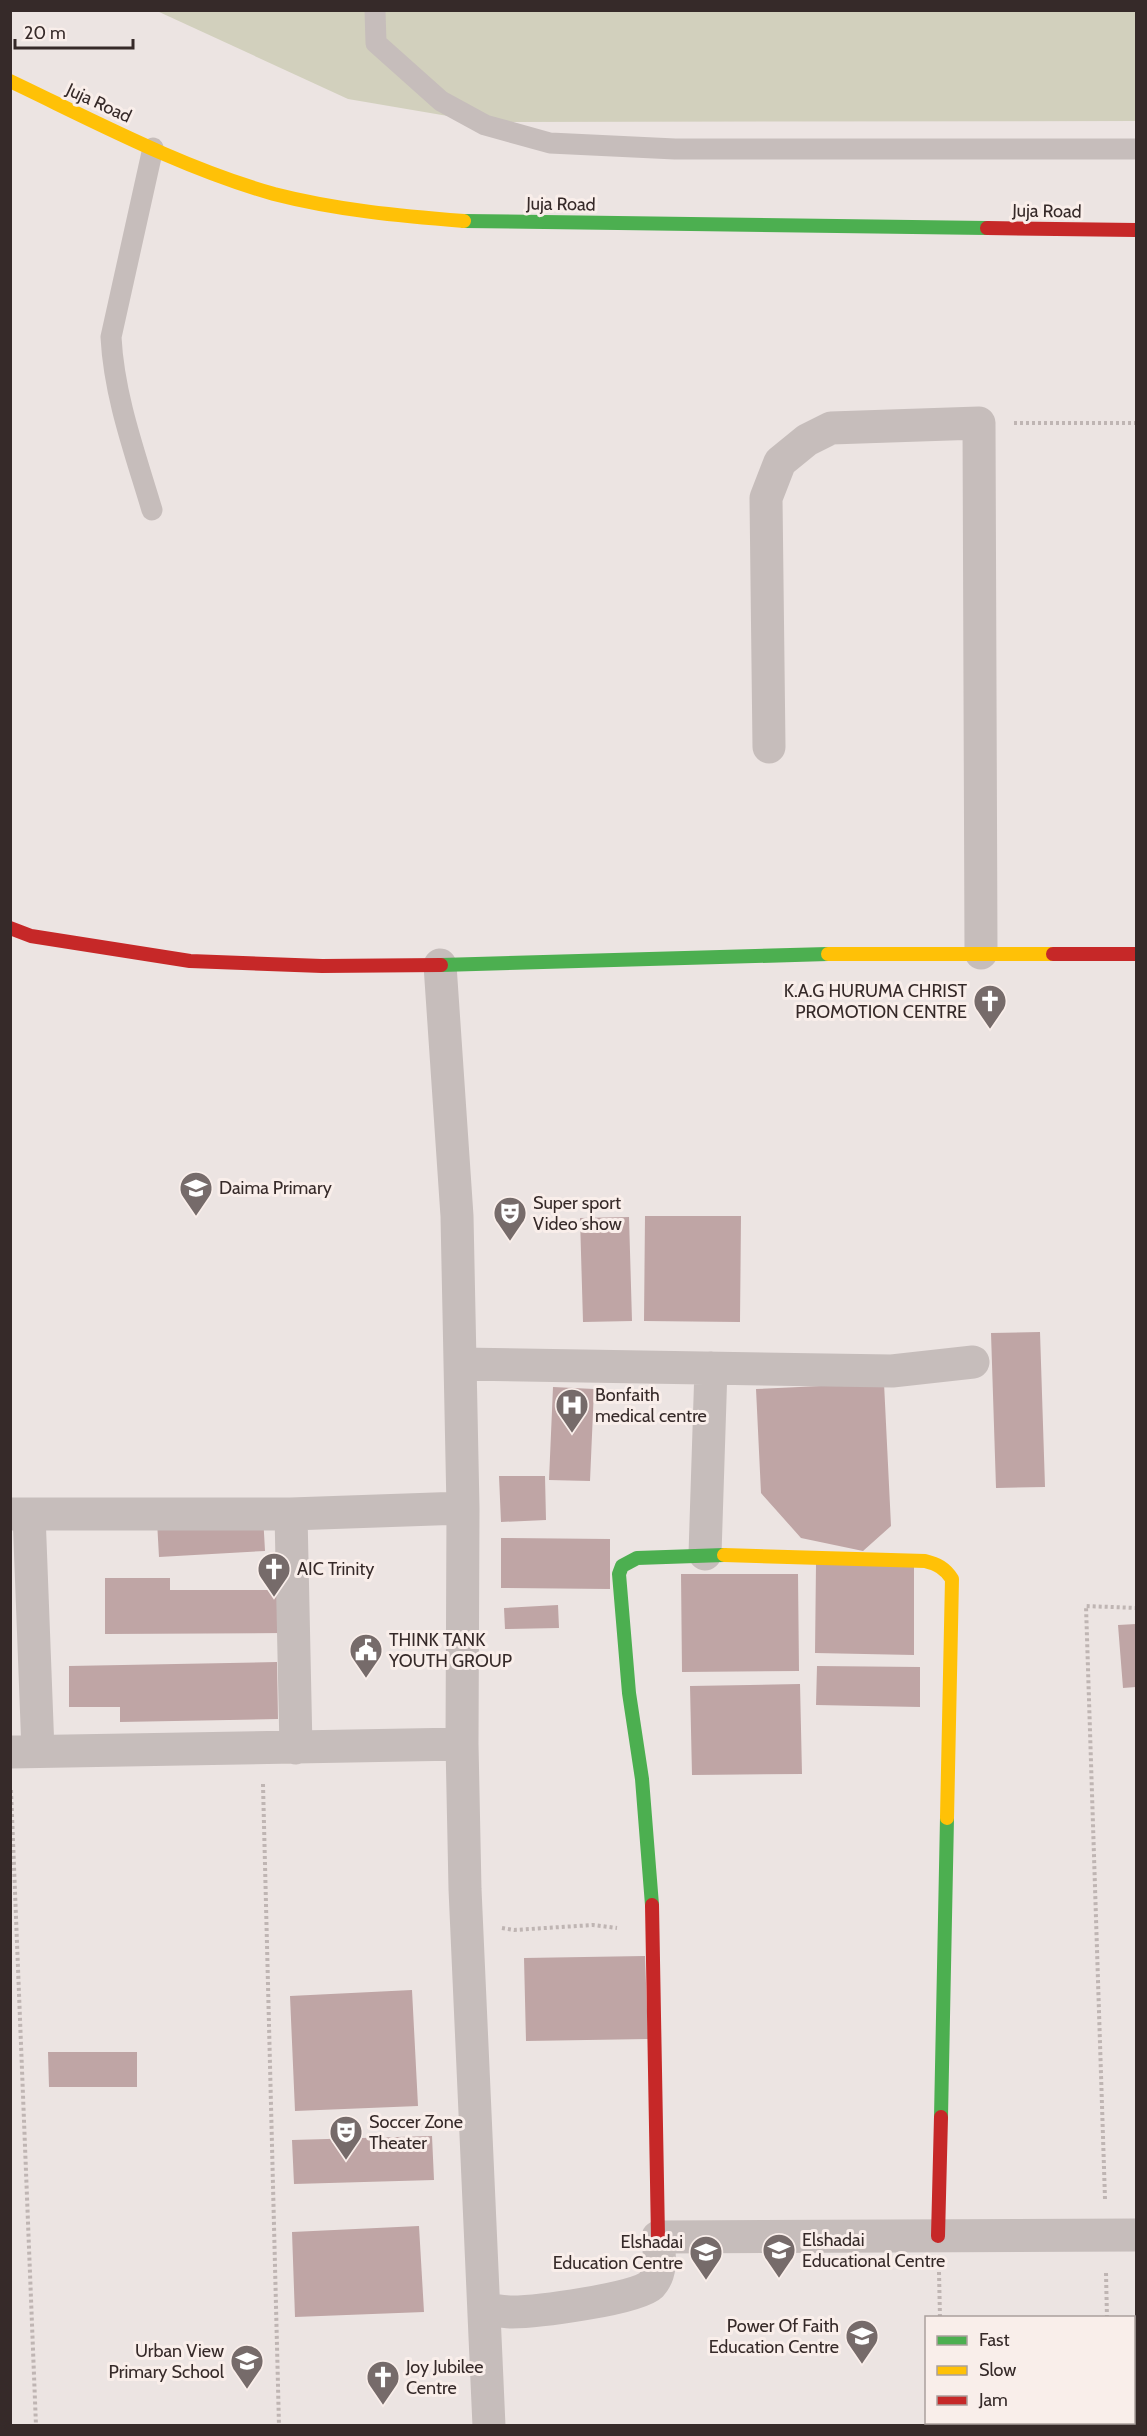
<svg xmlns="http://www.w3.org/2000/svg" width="1147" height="2436" font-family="Cabin,sans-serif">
<rect width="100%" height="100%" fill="#ece4e2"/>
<path fill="#d2d0bd" d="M 157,11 L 1136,11 L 1136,121 L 483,122 L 348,99 Z"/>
<path fill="#bfa5a5" d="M 645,1216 L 741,1216 L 740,1322 L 644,1321 Z
M 629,1217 L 632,1321 L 583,1322 L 580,1218 Z
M 1040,1332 L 1045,1487 L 996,1488 L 991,1333 Z
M 884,1383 L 891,1526 L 863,1551 L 801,1538 L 761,1493 L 756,1389 Z
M 553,1387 L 594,1389 L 590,1481 L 549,1480 Z
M 499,1476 L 545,1476 L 546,1520 L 501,1522 Z
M 263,1515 L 265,1551 L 159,1557 L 157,1521 Z
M 501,1538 L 610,1539 L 610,1589 L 501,1588 Z
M 816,1564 L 914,1565 L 914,1655 L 815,1653 Z
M 681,1574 L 798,1574 L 799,1671 L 682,1672 Z
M 105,1578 L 170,1578 L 170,1590 L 284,1590 L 285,1633 L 105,1634 Z
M 558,1605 L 559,1628 L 505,1629 L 504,1608 Z
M 1136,1624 L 1136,1687 L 1123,1688 L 1118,1625 Z
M 277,1662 L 278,1719 L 120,1722 L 120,1707 L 69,1707 L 69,1666 Z
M 817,1666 L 920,1667 L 920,1707 L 816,1705 Z
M 800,1684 L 802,1774 L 692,1775 L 690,1686 Z
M 645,1956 L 648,2039 L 526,2041 L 524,1958 Z
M 412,1990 L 418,2106 L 295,2111 L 290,1996 Z
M 48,2052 L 137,2052 L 137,2087 L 49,2087 Z
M 432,2136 L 434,2180 L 294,2184 L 292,2140 Z
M 419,2226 L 424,2312 L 295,2317 L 292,2232 Z"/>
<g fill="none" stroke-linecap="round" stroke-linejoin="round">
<path stroke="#bfb5b3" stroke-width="4" stroke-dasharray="3 3" stroke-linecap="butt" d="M 1014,423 L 1136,423
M 263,1784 L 279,2426
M 11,1790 L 36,2426
M 502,1928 L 514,1930 L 593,1925 L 617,1928
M 1105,2199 L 1086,1606 L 1136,1608
M 939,2272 L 940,2318
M 1106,2273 L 1107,2318
M 942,2422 L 942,2426
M 1107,2422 L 1107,2426"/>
<path stroke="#c6bdbb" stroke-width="21" d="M 375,10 L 376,43 L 441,101 L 485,125 L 550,143 L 675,149 L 1136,149
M 152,510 C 135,453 114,396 111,337 L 153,148"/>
<path stroke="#c6bdbb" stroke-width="33" d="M 769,747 L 766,498 L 780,462 L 807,440 L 831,428 L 979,423 L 981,953
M 440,965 L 457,1216 L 463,1508 L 462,1744 L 465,1889 L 489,2426
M 460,1364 L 892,1371 L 973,1362
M 10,1514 L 291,1514 L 463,1508
M 29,1514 L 38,1751
M 291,1514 L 296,1748
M 705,1554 L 711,1368
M 10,1752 L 462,1744
M 485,2309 C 494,2310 503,2312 512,2312 C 535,2312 637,2299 651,2285 C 663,2272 659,2253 658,2237 L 1136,2235"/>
<path stroke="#4caf50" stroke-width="14" d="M 464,221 L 987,228
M 441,965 L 828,954
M 652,1905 L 642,1779 L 629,1693 L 619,1574 L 622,1566 L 637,1558 L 724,1555
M 941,2117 L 947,1818"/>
<path stroke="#ffc107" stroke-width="14" d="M 10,81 C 96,122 182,168 274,194 C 336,210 400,216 464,221
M 828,954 L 1053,954
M 724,1555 L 925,1561 C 937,1564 945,1568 952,1579 L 947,1818"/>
<path stroke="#c62828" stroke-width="14" d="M 987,228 L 1136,230
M 10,928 L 31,936 L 190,961 L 322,966 L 441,965
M 1053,954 L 1136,954
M 652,1905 L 658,2237
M 938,2236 L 941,2117"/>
</g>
<defs>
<g id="church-pin" transform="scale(1.725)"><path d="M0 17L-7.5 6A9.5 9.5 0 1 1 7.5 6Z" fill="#766b6a" stroke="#f9eeea"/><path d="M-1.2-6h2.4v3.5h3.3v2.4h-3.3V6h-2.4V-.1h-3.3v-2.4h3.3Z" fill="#fff"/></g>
<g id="school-pin" transform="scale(1.725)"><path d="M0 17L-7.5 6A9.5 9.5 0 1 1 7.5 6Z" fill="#766b6a" stroke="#f9eeea"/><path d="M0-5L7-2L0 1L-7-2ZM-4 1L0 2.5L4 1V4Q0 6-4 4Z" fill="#fff"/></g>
<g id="theatre-pin" transform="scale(1.725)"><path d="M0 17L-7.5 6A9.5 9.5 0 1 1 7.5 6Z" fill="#766b6a" stroke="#f9eeea"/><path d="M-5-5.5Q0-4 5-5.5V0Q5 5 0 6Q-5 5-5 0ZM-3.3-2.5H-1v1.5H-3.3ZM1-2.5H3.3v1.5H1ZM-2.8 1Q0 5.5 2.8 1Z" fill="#fff"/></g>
<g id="hospital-pin" transform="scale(1.725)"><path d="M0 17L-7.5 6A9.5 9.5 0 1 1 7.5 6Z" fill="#766b6a" stroke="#f9eeea"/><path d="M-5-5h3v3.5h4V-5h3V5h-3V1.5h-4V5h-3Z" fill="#fff"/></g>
<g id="civic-pin" transform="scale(1.725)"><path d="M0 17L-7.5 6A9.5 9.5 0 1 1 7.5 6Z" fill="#766b6a" stroke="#f9eeea"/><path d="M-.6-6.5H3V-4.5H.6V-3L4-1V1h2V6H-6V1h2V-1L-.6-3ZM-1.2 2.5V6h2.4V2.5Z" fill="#fff"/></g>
</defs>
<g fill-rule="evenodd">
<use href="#church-pin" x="990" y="1001"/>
<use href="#school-pin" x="196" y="1188"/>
<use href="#theatre-pin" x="510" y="1213"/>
<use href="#hospital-pin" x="572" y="1405"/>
<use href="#church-pin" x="274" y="1569"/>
<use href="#civic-pin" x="366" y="1650"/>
<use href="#theatre-pin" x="346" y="2132"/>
<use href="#school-pin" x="779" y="2250"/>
<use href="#school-pin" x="706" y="2252"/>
<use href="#school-pin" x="862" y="2336"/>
<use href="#school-pin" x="247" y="2361"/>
<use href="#church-pin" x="383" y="2377"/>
</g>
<g text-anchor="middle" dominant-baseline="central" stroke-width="6" stroke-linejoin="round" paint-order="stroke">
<g font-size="18" fill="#362a29" stroke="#f9eeea">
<text transform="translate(99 103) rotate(25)">Juja Road</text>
<text transform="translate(561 204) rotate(1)">Juja Road</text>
<text transform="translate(1047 211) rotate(1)">Juja Road</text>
</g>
<g font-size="18" fill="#362a29" stroke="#f9eeea" text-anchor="start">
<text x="967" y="991" text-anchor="end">K.A.G HURUMA CHRIST<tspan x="967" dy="21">PROMOTION CENTRE</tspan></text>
<text x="219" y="1188">Daima Primary</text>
<text x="533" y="1203">Super sport<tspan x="533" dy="21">Video show</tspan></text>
<text x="595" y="1395">Bonfaith<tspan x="595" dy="21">medical centre</tspan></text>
<text x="297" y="1569">AIC Trinity</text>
<text x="389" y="1640">THINK TANK<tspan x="389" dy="21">YOUTH GROUP</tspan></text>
<text x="369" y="2122">Soccer Zone<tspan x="369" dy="21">Theater</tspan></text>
<text x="802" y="2240">Elshadai<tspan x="802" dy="21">Educational Centre</tspan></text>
<text x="683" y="2242" text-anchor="end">Elshadai<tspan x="683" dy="21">Education Centre</tspan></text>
<text x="839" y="2326" text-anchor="end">Power Of Faith<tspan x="839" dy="21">Education Centre</tspan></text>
<text x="224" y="2351" text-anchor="end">Urban View<tspan x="224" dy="21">Primary School</tspan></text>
<text x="406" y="2367">Joy Jubilee<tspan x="406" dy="21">Centre</tspan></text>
</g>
</g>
<rect width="1147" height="2436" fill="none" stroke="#362a29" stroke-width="24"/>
<rect x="925" y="2316" width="210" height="108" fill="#f9eeea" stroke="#aba09d" stroke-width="1.5"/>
<rect x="937" y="2336" width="30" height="9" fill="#4caf50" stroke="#aba09d" stroke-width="1.5"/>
<text x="979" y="2346" font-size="18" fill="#362a29">Fast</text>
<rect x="937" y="2366" width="30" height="9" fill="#ffc107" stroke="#aba09d" stroke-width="1.5"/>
<text x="979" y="2376" font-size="18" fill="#362a29">Slow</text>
<rect x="937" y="2396" width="30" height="9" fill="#c62828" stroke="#aba09d" stroke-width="1.5"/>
<text x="979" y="2406" font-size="18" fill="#362a29">Jam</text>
<path d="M15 39v9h118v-9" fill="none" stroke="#362a29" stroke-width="3"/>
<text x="24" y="39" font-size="18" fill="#362a29" stroke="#f9eeea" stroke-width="4.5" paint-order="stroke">20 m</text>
</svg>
